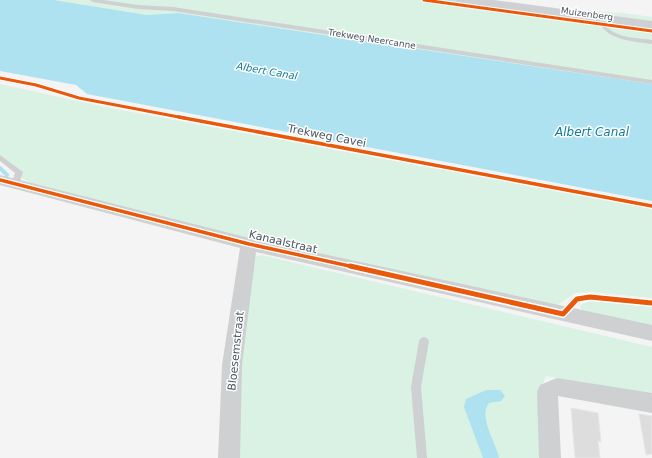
<svg xmlns="http://www.w3.org/2000/svg" width="652" height="458" font-family="'DejaVu Sans',sans-serif">
<rect width="100%" height="100%" fill="#f4f4f4"/>
<path fill="#d9f2e3" d="M 54,0 L 419,0 L 606,26 L 609,24 L 652,27 L 652,84 L 178,13 L 147,15 Z
M 540,8 L 623,13 L 652,17 L 652,23 Z
M 0,84 L 105,107 L 652,209 L 652,298 L 592,292 L 575,293 L 558,305 L 239,237 L 35,185 L 22,178 L 0,158 Z
M 261,255 L 652,347 L 652,394 L 546,376 L 539,392 L 540,458 L 237,458 L 246,269 L 251,257 Z
M 604,301 L 652,306 L 652,328 L 583,315 L 580,306 C 587,300 596,301 604,301 Z"/>
<path fill="#aee2f0" d="M 0,0 L 54,0 L 147,15 L 178,13 L 652,84 L 652,201 L 87,94 L 76,85 L 0,71 Z
M 486,390 L 500,390 L 505,396 L 501,401 L 489,403 C 478,417 496,442 499,458 L 483,458 L 464,407 L 466,399 Z"/>
<g fill="none" stroke-linecap="round" stroke-linejoin="round">
<path stroke="#aee2f0" stroke-width="3.5" d="M 438,0 L 462,3"/>
<path stroke="#aee2f0" stroke-width="4" d="M 0,168 L 7,175"/>
</g>
<path fill="#ddddde" stroke="#e5e6e7" d="M 571,408 L 598,413 L 601,442 L 598,441 L 600,458 L 575,458 Z
M 639,414 L 652,416 L 652,454 L 646,455 Z"/>
<g fill="none" stroke-linecap="round" stroke-linejoin="round">
<path fill="#ced0d2" fill-rule="evenodd" d="M 90,0 L 103,0 L 138,5 L 173,7 L 652,80 L 652,84 L 173,11 L 138,9 L 93,2 Z
M 599,18 L 603,18 C 605,22 605,26 609,29 C 620,38 638,38 652,40 L 652,44 C 633,41 605,41 598,19 Z
M 0,76 L 38,84 L 80,96 L 652,203 L 652,209 L 79,100 L 35,87 L 0,80 Z
M 0,155 L 23,172 L 18,187 L 12,187 L 11,185 L 15,173 L 0,161 Z
M 590,293 L 652,299 L 652,307 C 637,305 594,298 581,302 C 573,305 570,320 560,317 L 558,314 L 560,311 L 574,296 Z
M 424,337 L 427,338 L 429,341 L 421,387 L 427,458 L 417,458 L 411,387 L 419,341 L 421,338 Z"/>
<path fill="#ced0d2" fill-rule="evenodd" d="M 0,175 L 249,238 L 652,325 L 652,341 L 256,252 L 242,365 L 240,458 L 218,458 L 222,365 L 240,248 L 0,185 Z
M 557,378 L 652,393 L 652,413 L 558,396 L 561,458 L 539,458 L 537,392 L 540,385 Z"/>
<path fill="#ced0d4" fill-rule="evenodd" d="M 456,0 L 494,0 L 652,21 L 652,31 L 463,4 L 458,3 Z"/>
<g stroke="#fff" stroke-width="5">
<path id="cycleway-far2" d="M 424,0 L 652,31
M 0,78 L 36,85 L 79,98 L 184,118"/>
</g>
<g stroke="#fff" stroke-width="6">
<path id="cycleway-far1" d="M 179,117 L 652,206
M 0,180 L 249,244 L 354,267"/>
</g>
<g stroke="#fff" stroke-width="8">
<path id="cycleway" d="M 350,266 L 563,314 L 577,299 L 590,297 L 652,303"/>
</g>
<use href="#cycleway-far2" stroke="#e8590c" stroke-width="3"/>
<use href="#cycleway-far1" stroke="#e8590c" stroke-width="3.5"/>
<use href="#cycleway" stroke="#e8590c" stroke-width="5"/>
</g>
<g text-anchor="middle" dominant-baseline="central" stroke-width="3" stroke-linejoin="round" paint-order="stroke">
<g font-size="9" fill="#4a5661" stroke="#fff">
<text transform="translate(587 14) rotate(8)">Muizenberg</text>
<text transform="translate(372 39) rotate(9)">Trekweg Neercanne</text>
</g>
<g font-size="10" font-style="italic" fill="#0c7c9b" stroke="#fff">
<text transform="translate(267 71) rotate(10)">Albert Canal</text>
</g>
<g font-size="11" fill="#4a5661" stroke="#fff">
<text transform="translate(327 136) rotate(11)">Trekweg Cavei</text>
<text transform="translate(283 242) rotate(13)">Kanaalstraat</text>
<text transform="translate(236 351) rotate(-84)">Bloesemstraat</text>
</g>
<g font-size="12" font-style="italic" fill="#0c7c9b" stroke="#fff">
<text x="592" y="132">Albert Canal</text>
</g>
</g>
</svg>
